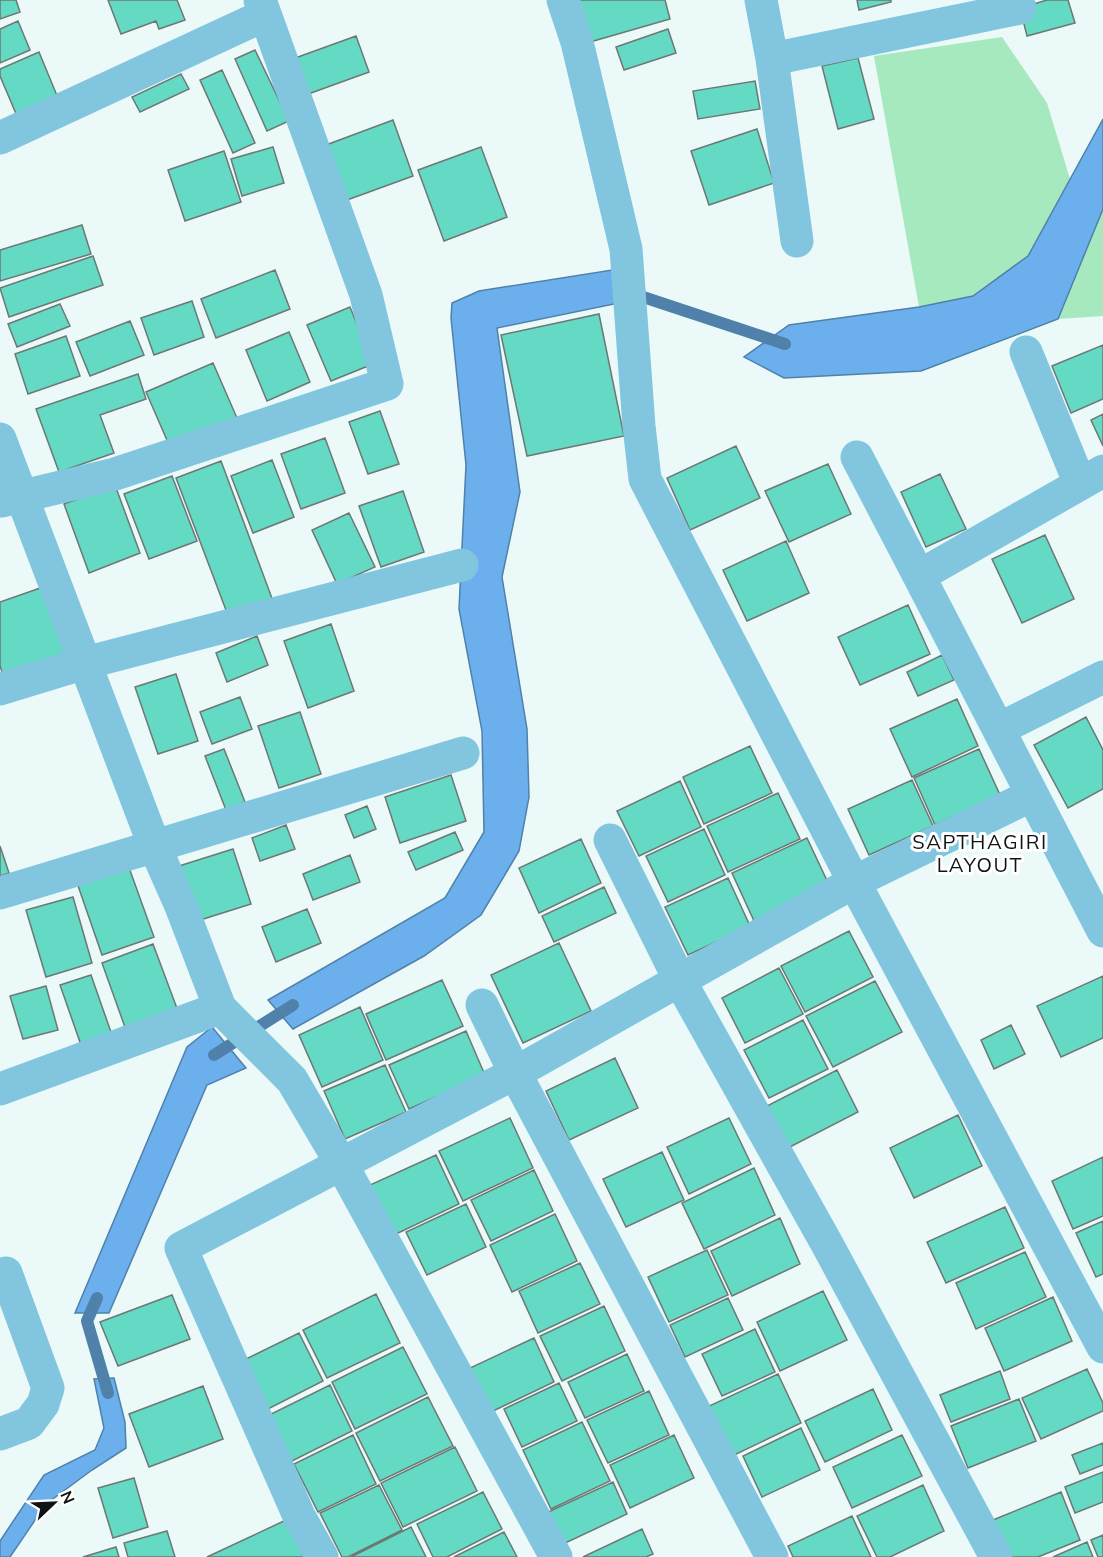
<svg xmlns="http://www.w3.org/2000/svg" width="1103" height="1557" font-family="Mulish,sans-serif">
<rect width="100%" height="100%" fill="#ebf9f9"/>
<path fill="#a6e9bf" d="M 1002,37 L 1047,103 L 1070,179 L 1028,256 L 973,296 L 919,307 L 874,56 Z
M 1103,209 L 1103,316 L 1058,319 Z"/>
<path fill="#6bb0ec" stroke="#4f81ab" stroke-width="1.5" d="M 1103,119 L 1103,209 L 1058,319 L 921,371 L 784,378 L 744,357 L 789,325 L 919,307 L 973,296 L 1028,256 Z
M 612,270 L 619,303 L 497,328 L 520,492 L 502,577 L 527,729 L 529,797 L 519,851 L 481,915 L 424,956 L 293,1029 L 268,1000 L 445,898 L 484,832 L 482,731 L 459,609 L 466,465 L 451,318 L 452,303 L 479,291 Z
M 212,1027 L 246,1068 L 207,1085 L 109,1313 L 75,1313 L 187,1047 Z
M 114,1378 L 125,1422 L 126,1448 L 92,1470 L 46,1504 L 10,1557 L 0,1557 L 0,1541 L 44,1475 L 95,1450 L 104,1428 L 94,1379 Z"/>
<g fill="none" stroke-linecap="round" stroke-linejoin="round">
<path stroke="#4f81ab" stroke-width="12" d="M 631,293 L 785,344
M 214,1055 L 293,1005
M 97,1298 L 87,1321 L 108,1393"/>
</g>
<path fill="#64d9c3" stroke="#6d7875" stroke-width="1.5" d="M 0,0 L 16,0 L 20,12 L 0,19 Z
M 108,0 L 177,0 L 185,20 L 159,29 L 156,21 L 121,34 Z
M 578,0 L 665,0 L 670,19 L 590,42 Z
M 857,0 L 891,0 L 891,2 L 859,10 Z
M 1047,0 L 1068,0 L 1075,23 L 1027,36 L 1020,8 Z
M 18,21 L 30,50 L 0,63 L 0,29 Z
M 668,29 L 676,53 L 624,70 L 616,47 Z
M 356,36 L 369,72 L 300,97 L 287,61 Z
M 255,50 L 289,121 L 267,131 L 235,59 Z
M 39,52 L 58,98 L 17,116 L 0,76 L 0,69 Z
M 858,58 L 874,119 L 838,129 L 822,66 Z
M 222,70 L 255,143 L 233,153 L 200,80 Z
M 181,74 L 189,89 L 140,112 L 132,97 Z
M 755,81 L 760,109 L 698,119 L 693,91 Z
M 393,120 L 413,176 L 347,200 L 326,145 Z
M 757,129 L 774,183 L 709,205 L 691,151 Z
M 273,147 L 284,183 L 242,196 L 231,159 Z
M 481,147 L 507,217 L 444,241 L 418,170 Z
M 224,151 L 241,202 L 185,221 L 168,170 Z
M 82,225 L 91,254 L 0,281 L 0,250 Z
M 93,256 L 103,285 L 9,317 L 0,288 Z
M 275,270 L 290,309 L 216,338 L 201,299 Z
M 192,301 L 204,337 L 154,355 L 141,318 Z
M 60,304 L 70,326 L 17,347 L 8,324 Z
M 350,307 L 373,364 L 331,381 L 307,325 Z
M 599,314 L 624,436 L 527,456 L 501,335 Z
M 130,321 L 144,355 L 90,376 L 76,342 Z
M 289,332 L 310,382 L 267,401 L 246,350 Z
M 66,336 L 80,376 L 28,394 L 15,354 Z
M 1103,345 L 1103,399 L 1071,413 L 1052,366 Z
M 213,363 L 237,418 L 170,447 L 146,392 Z
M 138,374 L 146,399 L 100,415 L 114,453 L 59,472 L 36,409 Z
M 380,411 L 399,464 L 368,474 L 349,422 Z
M 1103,414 L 1103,446 L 1091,420 Z
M 325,438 L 345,493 L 301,509 L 281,454 Z
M 736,446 L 760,498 L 690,530 L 667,478 Z
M 272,460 L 294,517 L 253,533 L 231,476 Z
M 221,461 L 273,601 L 229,618 L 176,478 Z
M 828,464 L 851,514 L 789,542 L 765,491 Z
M 940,474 L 966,529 L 926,547 L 901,492 Z
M 172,476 L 197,541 L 149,559 L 124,494 Z
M 115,485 L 140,553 L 89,573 L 64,504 Z
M 403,491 L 424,552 L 381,567 L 359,506 Z
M 349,513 L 375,567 L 337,584 L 312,530 Z
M 1045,535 L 1074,599 L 1022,623 L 992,559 Z
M 786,541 L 809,593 L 747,621 L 723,570 Z
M 46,586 L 70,651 L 3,675 L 0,666 L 0,602 Z
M 908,605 L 930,654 L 860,685 L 838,637 Z
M 331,624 L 354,691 L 308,708 L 284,641 Z
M 257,636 L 268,665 L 227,682 L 216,653 Z
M 942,655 L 954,680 L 918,696 L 907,672 Z
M 176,674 L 198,741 L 158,754 L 135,687 Z
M 240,697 L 252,729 L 212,744 L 200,712 Z
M 957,699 L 978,746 L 912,777 L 890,729 Z
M 300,712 L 321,774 L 279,788 L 258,726 Z
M 1086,717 L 1103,750 L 1103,789 L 1068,808 L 1034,745 Z
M 750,746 L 772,793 L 704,824 L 683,777 Z
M 224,749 L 245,802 L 226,810 L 205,756 Z
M 979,749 L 1000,795 L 935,825 L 914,778 Z
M 451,775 L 466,821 L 400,843 L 385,797 Z
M 912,780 L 933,826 L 869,855 L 848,809 Z
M 680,781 L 701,827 L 639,856 L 617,811 Z
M 778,793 L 800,839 L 728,872 L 707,826 Z
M 367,806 L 376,829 L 354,838 L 345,815 Z
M 286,825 L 295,849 L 260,861 L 252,838 Z
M 704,829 L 725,875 L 668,902 L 646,856 Z
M 455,832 L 463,850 L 416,870 L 408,852 Z
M 807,838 L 830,887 L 755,923 L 732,873 Z
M 581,839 L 601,883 L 539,913 L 519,868 Z
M 0,846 L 9,873 L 0,876 Z
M 233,849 L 251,904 L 197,921 L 179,866 Z
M 350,855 L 360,882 L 313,900 L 303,874 Z
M 127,862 L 154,937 L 102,955 L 76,880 Z
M 728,878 L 750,926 L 688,955 L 665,907 Z
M 604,887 L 616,913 L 554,942 L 542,916 Z
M 73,897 L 92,963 L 46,977 L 26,910 Z
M 307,909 L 321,943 L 276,962 L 262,927 Z
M 849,931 L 873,977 L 805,1012 L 781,966 Z
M 559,943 L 591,1011 L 523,1043 L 491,975 Z
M 153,944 L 178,1011 L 126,1030 L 102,963 Z
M 779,968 L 803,1014 L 745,1043 L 722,998 Z
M 91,975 L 112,1035 L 81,1045 L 60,985 Z
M 1103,976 L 1103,1038 L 1061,1057 L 1037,1006 Z
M 442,980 L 463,1026 L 386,1060 L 366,1014 Z
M 875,981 L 902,1032 L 833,1067 L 806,1016 Z
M 46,986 L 58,1030 L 23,1039 L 10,996 Z
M 360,1007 L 383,1060 L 322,1087 L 299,1035 Z
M 803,1020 L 828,1069 L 769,1098 L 744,1050 Z
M 1011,1025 L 1025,1054 L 994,1069 L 981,1040 Z
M 466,1031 L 485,1075 L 409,1109 L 389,1065 Z
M 615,1058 L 638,1108 L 569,1140 L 546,1091 Z
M 385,1065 L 406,1112 L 345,1139 L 324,1091 Z
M 837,1070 L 858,1112 L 788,1148 L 767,1106 Z
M 958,1115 L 982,1166 L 914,1198 L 890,1148 Z
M 510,1118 L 533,1168 L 463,1201 L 439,1151 Z
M 729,1118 L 751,1164 L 689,1194 L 667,1147 Z
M 662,1152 L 684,1200 L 626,1227 L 603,1179 Z
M 436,1155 L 459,1204 L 394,1235 L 370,1185 Z
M 1103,1157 L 1103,1216 L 1073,1229 L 1052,1181 Z
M 754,1168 L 775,1215 L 704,1249 L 682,1203 Z
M 534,1170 L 553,1211 L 491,1241 L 471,1200 Z
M 466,1204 L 486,1247 L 427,1275 L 406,1232 Z
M 1005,1207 L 1024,1248 L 946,1283 L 927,1242 Z
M 555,1214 L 577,1261 L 512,1292 L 490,1245 Z
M 780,1218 L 800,1264 L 732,1296 L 711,1251 Z
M 1103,1221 L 1103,1274 L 1096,1277 L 1076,1233 Z
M 707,1250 L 728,1295 L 669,1322 L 648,1277 Z
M 1025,1252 L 1046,1297 L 976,1329 L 956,1283 Z
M 580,1263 L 600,1304 L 538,1333 L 519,1291 Z
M 823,1291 L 847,1340 L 780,1371 L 757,1322 Z
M 376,1294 L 400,1343 L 327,1378 L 303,1330 Z
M 172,1295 L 190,1339 L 118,1366 L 100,1322 Z
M 1053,1297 L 1072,1341 L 1004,1371 L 985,1328 Z
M 728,1298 L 743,1330 L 685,1357 L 670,1325 Z
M 604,1306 L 625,1351 L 562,1381 L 540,1336 Z
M 755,1329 L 775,1372 L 722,1396 L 702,1354 Z
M 299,1333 L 323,1381 L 264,1411 L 240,1362 Z
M 534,1338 L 554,1382 L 491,1412 L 470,1368 Z
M 403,1347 L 427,1394 L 355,1429 L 332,1382 Z
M 627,1354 L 644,1391 L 585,1418 L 568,1382 Z
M 1087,1369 L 1103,1403 L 1103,1411 L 1041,1439 L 1022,1398 Z
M 1000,1371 L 1010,1399 L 951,1422 L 940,1395 Z
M 778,1374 L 801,1423 L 730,1457 L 707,1407 Z
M 559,1383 L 577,1421 L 522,1447 L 504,1409 Z
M 330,1385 L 352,1431 L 286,1464 L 263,1418 Z
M 203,1386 L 223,1439 L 149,1467 L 129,1414 Z
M 873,1389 L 892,1430 L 825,1462 L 805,1421 Z
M 649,1391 L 669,1435 L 608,1463 L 587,1420 Z
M 428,1397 L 453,1446 L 380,1481 L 356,1433 Z
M 1019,1399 L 1036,1441 L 968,1468 L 951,1426 Z
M 582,1422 L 610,1481 L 551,1509 L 523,1450 Z
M 801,1428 L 820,1470 L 762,1497 L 743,1456 Z
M 353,1435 L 376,1484 L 318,1512 L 294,1464 Z
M 674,1435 L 694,1478 L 630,1508 L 610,1465 Z
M 902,1435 L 922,1476 L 852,1508 L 833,1467 Z
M 1103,1443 L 1103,1465 L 1080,1474 L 1072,1455 Z
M 455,1447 L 477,1491 L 403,1527 L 381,1483 Z
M 1103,1472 L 1103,1502 L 1075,1513 L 1065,1487 Z
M 134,1478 L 148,1527 L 113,1538 L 98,1488 Z
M 613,1482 L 627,1514 L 561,1545 L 546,1513 Z
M 379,1485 L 402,1530 L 348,1557 L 342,1557 L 320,1513 Z
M 923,1485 L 944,1531 L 890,1557 L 877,1557 L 857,1516 Z
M 483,1492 L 502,1529 L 447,1557 L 433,1557 L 417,1524 Z
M 1061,1492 L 1080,1540 L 1038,1557 L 1008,1557 L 993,1520 Z
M 852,1516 L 871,1557 L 793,1557 L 788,1546 Z
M 286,1520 L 304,1557 L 207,1557 Z
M 411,1527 L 426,1557 L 351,1557 Z
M 642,1529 L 653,1554 L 646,1557 L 583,1557 Z
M 167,1531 L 175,1557 L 128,1557 L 124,1543 Z
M 504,1532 L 517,1557 L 454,1557 Z
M 1103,1535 L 1103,1557 L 1098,1557 L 1091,1540 Z
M 1087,1542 L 1093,1557 L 1053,1557 Z
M 116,1547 L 119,1557 L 83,1557 Z"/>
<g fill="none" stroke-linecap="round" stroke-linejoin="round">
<path stroke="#81c5de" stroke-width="33" d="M 563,0 L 577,42 L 626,249 L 639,426 L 645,479 L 854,882 L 1103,1347
M 761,0 L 772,59 L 797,241
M 772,59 L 1020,8
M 0,138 L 265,15
M 1026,352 L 1080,484
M 0,439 L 154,845 L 181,906 L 220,1008 L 292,1080 L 342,1165 L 556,1557
M 857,457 L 919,576 L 1103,471
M 2,501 L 115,474 L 387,384 L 366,295 L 260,0
M 919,576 L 1103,931
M 0,689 L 85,663 L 462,565
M 999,729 L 1103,677
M 610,840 L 680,981 L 827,1244 L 996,1557
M 0,893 L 463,753
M 482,1005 L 515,1073 L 772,1557
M 0,1089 L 220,1008
M 0,1434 L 29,1423 L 43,1404 L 48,1388 L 6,1273
M 322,1557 L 299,1516 L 181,1248 L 515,1073 L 854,882 L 1032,795"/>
</g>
<g text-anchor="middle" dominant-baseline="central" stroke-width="6" stroke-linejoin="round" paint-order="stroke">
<g font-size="20" letter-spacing="1.5" fill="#0f1313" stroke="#fff">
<text x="980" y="841">SAPTHAGIRI<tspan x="980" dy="23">LAYOUT</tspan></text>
</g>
</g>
<g transform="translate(54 1503) rotate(67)" stroke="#ffffff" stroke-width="4.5" paint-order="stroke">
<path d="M0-4.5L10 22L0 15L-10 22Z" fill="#0f1313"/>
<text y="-9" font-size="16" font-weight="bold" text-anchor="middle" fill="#0f1313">N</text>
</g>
</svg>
